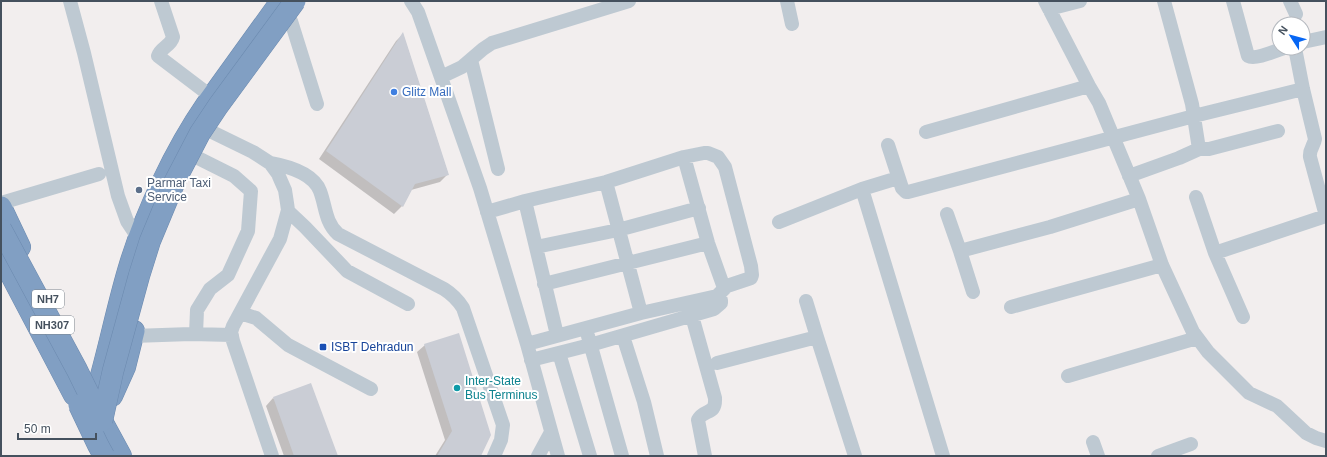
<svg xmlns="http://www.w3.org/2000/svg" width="1327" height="457" font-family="Helvetica,sans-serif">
<rect width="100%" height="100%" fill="#f2eeee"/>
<path fill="#0003" d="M 403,34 L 448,174 L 440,182 L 411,190 L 402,206 L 394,214 L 319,159 L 396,41 Z
M 425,345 L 480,456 L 435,456 L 445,440 L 417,352 Z
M 273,398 L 337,456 L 284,456 L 266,406 Z"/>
<path fill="#cacdd5" d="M 403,32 L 449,175 L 415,184 L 403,207 L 326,151 Z
M 459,333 L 491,435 L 481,456 L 437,456 L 452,431 L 424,344 Z
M 311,383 L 338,456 L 294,456 L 273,397 Z"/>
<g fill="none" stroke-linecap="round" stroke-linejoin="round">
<g stroke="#6c8aaf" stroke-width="22">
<path id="highway" d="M 1,207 L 20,247
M 1,256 L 74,395
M 96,393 C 109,350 117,306 130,264 C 146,212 175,150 206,105 L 281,1
M 112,396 L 125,367 L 134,331
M 102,421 L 121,456"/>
</g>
<path stroke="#bec9d2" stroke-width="14" d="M 70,1 L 84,53 L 118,196 L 127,221 L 139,239
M 161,1 L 173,37 C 171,46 160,48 158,56 L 212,97
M 411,1 L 418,12 L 480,188 L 527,344 L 558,456
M 787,1 L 792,24
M 1045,1 L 1089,86 L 1099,103 L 1139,199 L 1162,265 L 1193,332 L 1208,352 L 1249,393 L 1277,406 L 1306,433 L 1316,438 L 1326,441
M 1164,1 L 1192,104 L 1199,149
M 1233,1 L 1248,56 C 1255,60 1275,51 1284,48
M 1290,1 L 1296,14
M 1049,9 L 1080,1
M 291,21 L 317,104
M 1303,42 L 1326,37
M 1295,48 L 1303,89 L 1315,139 C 1314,146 1309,149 1310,157 L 1326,216
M 471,60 L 498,169
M 441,77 L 462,67 L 483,49 L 492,43 L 629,1
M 196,123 L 212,132 L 253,152 L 270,163 L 278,174 L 281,181 L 285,190 L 287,203 L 288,210 L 280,239 L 233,326 L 231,332 L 233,341 L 272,456
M 926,132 L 1089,86
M 888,145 L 902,188 L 906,192 L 908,192 L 1194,116 L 1303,89
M 684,157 L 708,243 L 724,288
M 270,163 C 287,166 313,173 320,191 C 326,207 325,222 338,234 L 444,289 C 452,294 458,300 463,308 L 503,425 L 501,440 L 494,456
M 1129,176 L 1179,158 L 1199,149 L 1209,149 L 1278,131
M 606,182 L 641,313
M 862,189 L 943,456
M 1196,197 L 1215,253 L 1243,317
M 525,201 L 557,335
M 1,203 L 99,174
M 288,211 L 305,227 L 347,271 L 408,304
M 487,212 L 525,201 L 606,182 L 684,157 L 704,153 L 708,153 L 718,157 L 725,167 L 751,266 L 752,275 L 751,278 L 727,286 L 717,296 L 641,313 L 527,344
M 947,214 L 960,251
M 779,222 L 862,189 L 898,178
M 536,247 L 618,230 L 699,208
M 1215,253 L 1326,216
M 544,284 L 708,243
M 973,292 L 960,251 L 1050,227 L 1139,199
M 806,301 L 817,337 L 855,456
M 1011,307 L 1162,265
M 240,313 L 256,318 L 288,345 L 371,389
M 692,316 L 715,398 C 716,416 704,408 698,420 L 705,456
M 196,334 L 197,310 L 210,289 L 228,275 L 248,231 L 251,191 L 234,176 L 198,158
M 133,336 L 191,334 L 232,335
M 588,336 L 622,456
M 623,336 L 644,402 L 657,456
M 559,353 L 590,456
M 531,360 L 590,345 L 714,309 L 721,303 L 721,300 L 717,296
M 717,363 L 817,337
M 1068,376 L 1197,338
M 1093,442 L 1098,456
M 538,456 L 551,432
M 1158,456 L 1191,444"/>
<use href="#highway" stroke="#819fc3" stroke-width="21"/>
<g stroke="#6c8aaf" stroke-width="22" stroke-linecap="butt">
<path id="highway-bridge" d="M 1,229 L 77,370 L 102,421
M 79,405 L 98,445 L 104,456
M 102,421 L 113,371 L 139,276 L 150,241 L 175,181 L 200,133 L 218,106 L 295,1"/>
</g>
<use href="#highway-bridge" stroke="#819fc3" stroke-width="21"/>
</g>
<circle fill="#3f7fe0" stroke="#fff" stroke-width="1.5" cx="394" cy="92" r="4"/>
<circle fill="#5c6f8a" stroke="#fff" stroke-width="1.5" cx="139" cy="190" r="4"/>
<rect fill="#1a4fb4" stroke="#fff" stroke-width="1.5" x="319" y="343" width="8" height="8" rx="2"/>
<circle fill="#0f9aa8" stroke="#fff" stroke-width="1.5" cx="457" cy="388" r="4"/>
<g text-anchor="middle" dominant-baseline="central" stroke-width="4" stroke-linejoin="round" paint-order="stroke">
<g fill="#fff" stroke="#7d858e" stroke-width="1">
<rect x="32" y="290" width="32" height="18" rx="3"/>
<rect x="30" y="316" width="44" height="18" rx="3"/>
</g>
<g font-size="11" font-weight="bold" fill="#45515e">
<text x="48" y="299">NH7</text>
<text x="52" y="325">NH307</text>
</g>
<g font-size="12" fill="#366cbe" stroke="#fff" text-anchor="start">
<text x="402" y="92">Glitz Mall</text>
</g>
<g font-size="12" fill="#4e5e75" stroke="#fff" text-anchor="start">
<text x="147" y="183">Parmar Taxi<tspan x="147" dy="14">Service</tspan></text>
</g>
<g font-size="12" fill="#164399" stroke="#fff" text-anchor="start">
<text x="331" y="347">ISBT Dehradun</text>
</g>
<g font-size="12" fill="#0d838f" stroke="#fff" text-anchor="start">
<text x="465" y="381">Inter-State<tspan x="465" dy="14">Bus Terminus</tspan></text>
</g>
</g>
<rect width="1327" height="457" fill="none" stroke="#45515e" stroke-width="4"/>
<g transform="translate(1291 36) rotate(306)"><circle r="19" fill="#ffffff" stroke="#b5b9bf"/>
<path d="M0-3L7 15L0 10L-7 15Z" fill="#0666f4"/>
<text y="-6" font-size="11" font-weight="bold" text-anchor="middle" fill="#45515e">N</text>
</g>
<path d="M18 433v6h78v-6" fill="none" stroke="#45515e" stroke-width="2"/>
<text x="24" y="433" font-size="12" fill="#45515e" stroke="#ffffff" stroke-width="3" paint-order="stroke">50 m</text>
</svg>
